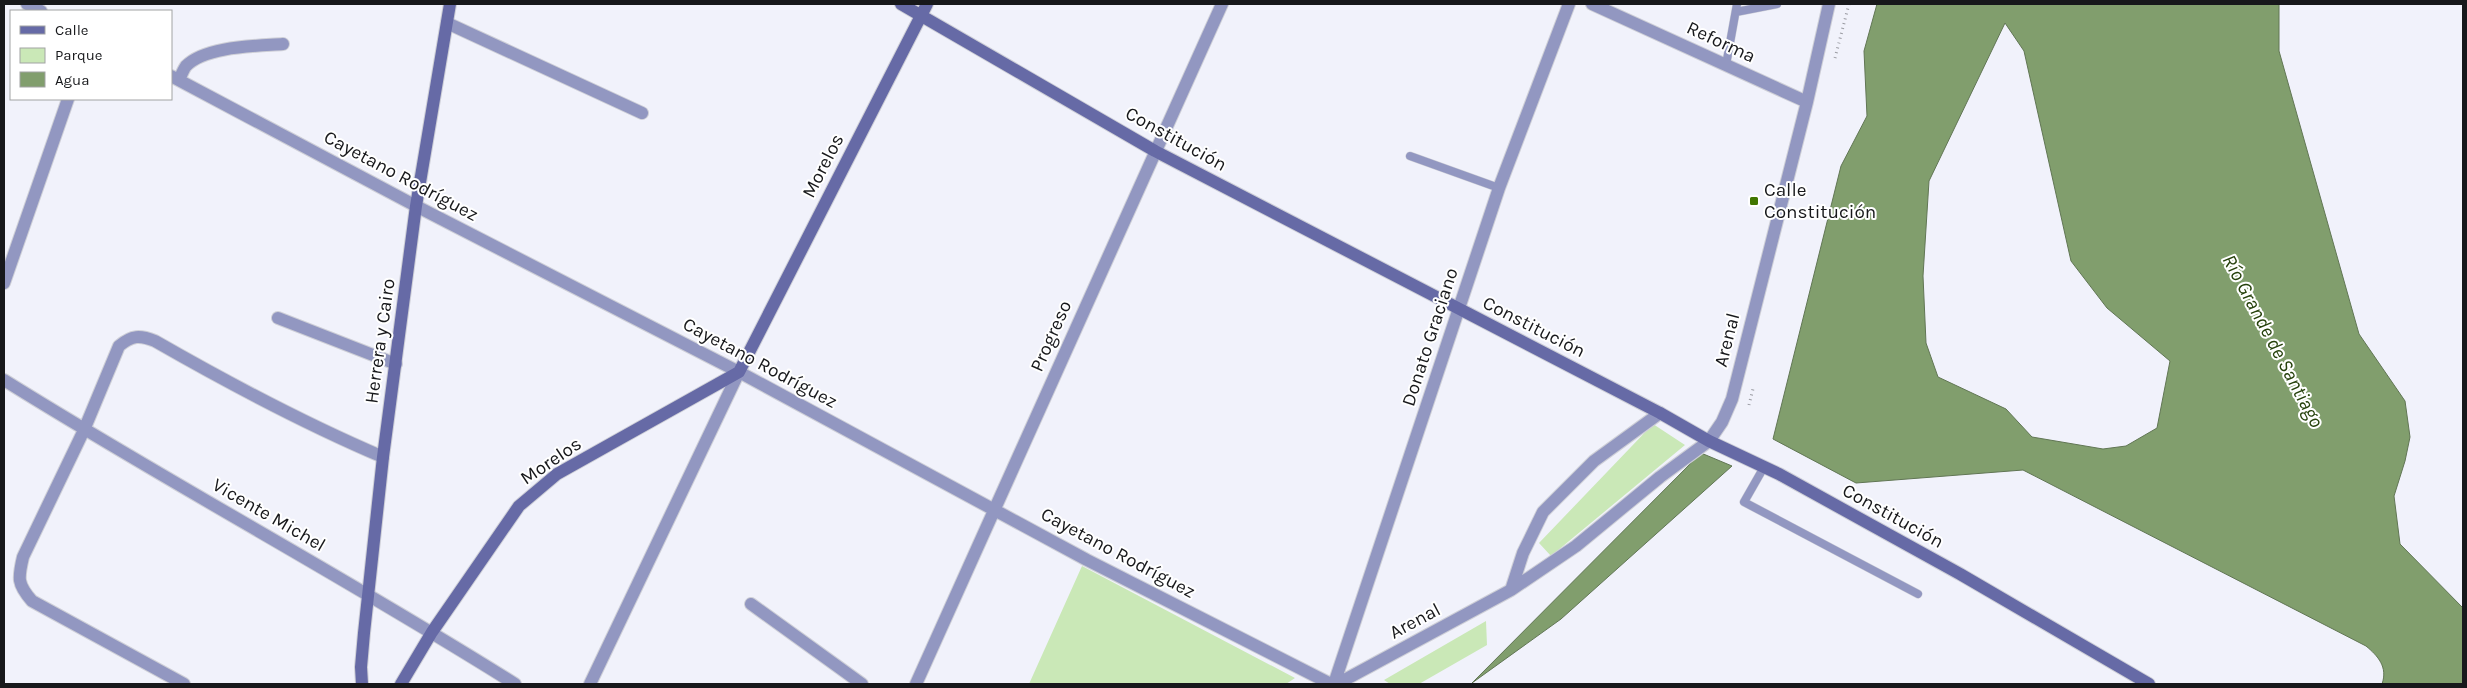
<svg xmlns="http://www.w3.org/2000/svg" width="2467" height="688" font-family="Karla,sans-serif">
<rect width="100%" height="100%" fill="#f1f2fb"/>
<path fill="#cae8b7" d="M 1653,424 L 1685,445 L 1551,556 L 1539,543 Z
M 1082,566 L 1295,678 L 1286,684 L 1029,684 Z
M 1486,621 L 1487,645 L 1419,684 L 1390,684 L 1384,680 Z"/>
<path fill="#819e6d" stroke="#617654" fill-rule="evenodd" d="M 1877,4 L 2279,4 L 2279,51 L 2359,334 L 2405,401 L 2410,437 L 2405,461 L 2394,496 L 2400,544 L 2463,608 L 2463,684 L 2382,684 C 2388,667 2378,656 2366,646 L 2023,470 L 1856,483 L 1773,439 L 1841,166 L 1867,116 L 1864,51 ZM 2005,23 L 2024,51 L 2071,261 L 2107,308 L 2170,361 L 2157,428 L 2126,446 L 2103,449 L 2032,437 L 2006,409 L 1938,377 L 1926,343 L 1923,276 L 1929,181 Z
M 1701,453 L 1732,466 L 1561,619 L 1472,683 Z"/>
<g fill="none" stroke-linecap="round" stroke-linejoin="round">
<g stroke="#cecfd7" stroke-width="9">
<path id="lane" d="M 1736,12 L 1777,4
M 1726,65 L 1737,4
M 1410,156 L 1499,188
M 1764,467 L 1744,502 L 1918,594"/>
</g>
<g stroke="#cecfd7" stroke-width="14">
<path id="street" d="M 27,4 L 41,11
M 1592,4 L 1807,102
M 447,23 L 642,113
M 171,76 L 416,206 L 739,372 L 1087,560 L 1331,684
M 179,80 C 181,76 183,70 186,66 C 205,46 257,46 283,44
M 4,283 L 68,99
M 278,318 L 396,364
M 4,380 C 172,485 347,578 515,684
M 1660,413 L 1594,461 L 1543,512 L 1523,553 L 1511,590 L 1576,546 L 1660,477 L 1709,441 L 1722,422 L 1732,399 L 1807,102 L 1829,4
M 751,604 L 862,684
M 184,684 L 32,601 C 17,584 18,578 23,557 L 84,430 L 119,346 C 132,335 140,335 155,341 C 230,384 303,423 383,457
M 590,684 L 739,372
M 916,684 L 1222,4
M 1334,684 L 1499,188 L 1569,4
M 1337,684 L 1511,590"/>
</g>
<g stroke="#cecfd7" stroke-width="14">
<path id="secondary" d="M 901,4 L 1155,151 L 1660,413 L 1709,441 L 1779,474 L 1960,574 L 2149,684
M 362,684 L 361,667 L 364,633 L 383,457 L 416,206 L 450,4
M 401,684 L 432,632 L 519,506 L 557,474 L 739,372 L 927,4"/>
</g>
<path stroke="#9b9ca3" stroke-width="3" stroke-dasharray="1 4" stroke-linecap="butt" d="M 1835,58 L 1849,4
M 1749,405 L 1753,389"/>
<use href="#lane" stroke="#9297c1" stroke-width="8"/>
<use href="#street" stroke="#9297c1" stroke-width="12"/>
<use href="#secondary" stroke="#666aa6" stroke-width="12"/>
</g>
<rect fill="#417600" stroke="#fff" stroke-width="2" x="1749" y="196" width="10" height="10" rx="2.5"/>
<g text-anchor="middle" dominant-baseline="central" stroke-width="4" stroke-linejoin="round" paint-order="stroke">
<g font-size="19" fill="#17181b" stroke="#fff">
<text transform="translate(1721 42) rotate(25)">Reforma</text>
<text transform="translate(1176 139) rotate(29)">Constitución</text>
<text transform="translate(823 166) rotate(-63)">Morelos</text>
<text transform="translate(401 176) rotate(28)">Cayetano Rodríguez</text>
<text transform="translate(1534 327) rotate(27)">Constitución</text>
<text transform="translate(1051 336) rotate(-66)">Progreso</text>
<text transform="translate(1430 337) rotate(-72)">Donato Graciano</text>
<text transform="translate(1727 340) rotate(-76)">Arenal</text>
<text transform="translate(380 341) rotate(-82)">Herrera y Cairo</text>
<text transform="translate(760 363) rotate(28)">Cayetano Rodríguez</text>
<text transform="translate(551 461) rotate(-34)">Morelos</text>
<text transform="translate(269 515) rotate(30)">Vicente Michel</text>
<text transform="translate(1893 516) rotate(29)">Constitución</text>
<text transform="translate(1118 553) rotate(28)">Cayetano Rodríguez</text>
<text transform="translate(1415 621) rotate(-28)">Arenal</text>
</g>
<g font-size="19" fill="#17181b" stroke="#fff" text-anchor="start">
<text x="1764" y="190">Calle<tspan x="1764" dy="22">Constitución</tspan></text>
</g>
<g font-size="20" font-style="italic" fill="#25410b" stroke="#fff">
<text transform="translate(2273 341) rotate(62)">Río Grande de Santiago</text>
</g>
</g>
<rect width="2467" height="688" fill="none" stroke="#17181b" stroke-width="10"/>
<rect x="10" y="10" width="162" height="90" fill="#ffffff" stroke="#a2a3a4"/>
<rect x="20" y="26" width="25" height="8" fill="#666aa6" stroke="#a2a3a4"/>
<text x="55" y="35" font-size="15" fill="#17181b">Calle</text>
<rect x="20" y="48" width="25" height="15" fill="#cae8b7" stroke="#a2a3a4"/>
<text x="55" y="60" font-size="15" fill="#17181b">Parque</text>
<rect x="20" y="72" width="25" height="15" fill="#819e6d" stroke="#a2a3a4"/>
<text x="55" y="85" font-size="15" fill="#17181b">Agua</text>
</svg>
